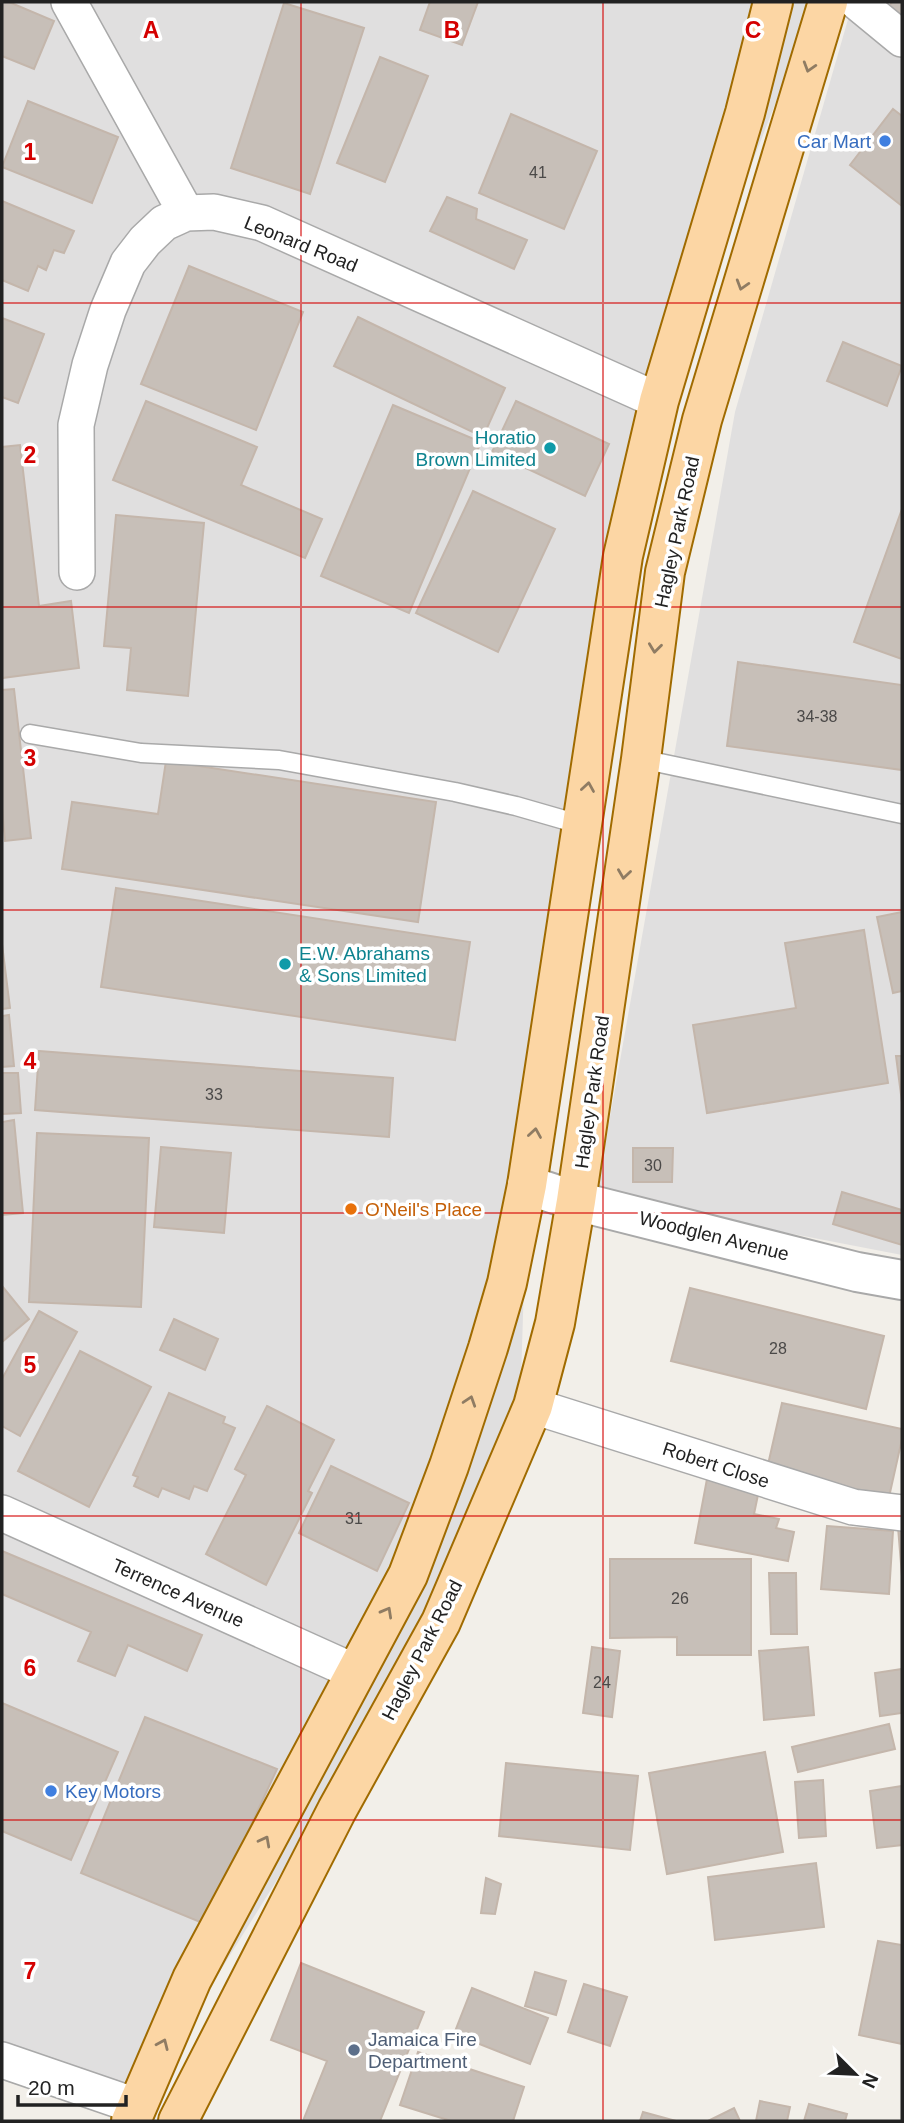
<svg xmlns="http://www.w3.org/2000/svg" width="904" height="2123" font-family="Helvetica,sans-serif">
<rect width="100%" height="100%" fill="#f2efe9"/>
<path fill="#e0dfdf" d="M 2,2 L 815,2 L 659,401 L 527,1185 L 521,1380 L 394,1692 L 136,2106 L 2,2058 Z
M 853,2 L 902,2 L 902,1255 L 596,1196 L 735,412 Z"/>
<path fill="#c7bfb8" stroke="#c4b6ab" stroke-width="2" d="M 2,2 L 9,2 L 54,21 L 34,69 L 2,56 Z
M 430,2 L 478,2 L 462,45 L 420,30 Z
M 892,2 L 902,2 L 902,21 L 887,10 Z
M 284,3 L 364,28 L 310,194 L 231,168 Z
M 380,57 L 428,76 L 385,182 L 337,163 Z
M 28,101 L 118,137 L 92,203 L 2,167 Z
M 893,109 L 902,116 L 902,206 L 850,165 Z
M 511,114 L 597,151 L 564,229 L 479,193 Z
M 447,197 L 477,209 L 476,219 L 527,240 L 514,269 L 430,231 Z
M 2,201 L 74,231 L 64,253 L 54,250 L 46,270 L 38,266 L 28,291 L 2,280 Z
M 189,266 L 303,312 L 256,430 L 141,384 Z
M 358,317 L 505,388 L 483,437 L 334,366 Z
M 2,318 L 44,334 L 18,403 L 2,397 Z
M 843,342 L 902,366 L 887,406 L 827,381 Z
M 146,401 L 257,447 L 241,485 L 322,519 L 305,558 L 113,480 Z
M 516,401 L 609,444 L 585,496 L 492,452 Z
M 393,405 L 481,442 L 409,613 L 321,576 Z
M 20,445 L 39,606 L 71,601 L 79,668 L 2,678 L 2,447 Z
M 473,491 L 555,529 L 498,652 L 416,613 Z
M 902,509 L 902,659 L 854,642 Z
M 116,515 L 204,523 L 188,696 L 127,690 L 131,648 L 104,646 Z
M 738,662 L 902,685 L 902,770 L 727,746 Z
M 14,689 L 31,838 L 5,841 L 2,807 L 2,690 Z
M 166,761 L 436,802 L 418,922 L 62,869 L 72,802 L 158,814 Z
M 116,888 L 470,942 L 455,1040 L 101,987 Z
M 902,912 L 902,991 L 893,993 L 877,917 Z
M 864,930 L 888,1083 L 707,1113 L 693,1025 L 796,1008 L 785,943 Z
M 2,944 L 10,1008 L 2,1009 Z
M 9,1015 L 14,1066 L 2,1067 L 2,1016 Z
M 39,1051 L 393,1078 L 389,1137 L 35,1110 Z
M 896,1056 L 902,1056 L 902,1102 Z
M 2,1073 L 18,1073 L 21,1113 L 2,1114 Z
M 14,1120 L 23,1213 L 2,1215 L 2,1122 Z
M 37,1133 L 149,1138 L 141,1307 L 29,1302 Z
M 161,1147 L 231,1153 L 224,1233 L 154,1227 Z
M 633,1148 L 673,1148 L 672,1182 L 633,1182 Z
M 842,1192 L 902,1210 L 902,1245 L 833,1224 Z
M 2,1286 L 29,1319 L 2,1342 Z
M 690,1288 L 884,1336 L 866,1409 L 671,1361 Z
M 39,1311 L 77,1332 L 20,1436 L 2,1426 L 2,1379 Z
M 174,1319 L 218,1339 L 205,1370 L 160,1350 Z
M 80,1351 L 151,1387 L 89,1507 L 18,1471 Z
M 169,1393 L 225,1417 L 223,1423 L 235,1428 L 207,1491 L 194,1486 L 189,1499 L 162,1488 L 158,1497 L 134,1486 L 138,1477 L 133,1475 Z
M 782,1403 L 902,1429 L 902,1439 L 889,1497 L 767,1469 Z
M 267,1406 L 334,1440 L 308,1491 L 312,1493 L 266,1585 L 206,1554 L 246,1475 L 235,1469 Z
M 331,1466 L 409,1503 L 377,1571 L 299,1533 Z
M 707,1479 L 759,1490 L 754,1514 L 779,1519 L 776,1528 L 794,1532 L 788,1561 L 695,1543 Z
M 827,1526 L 893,1531 L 889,1594 L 821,1589 Z
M 898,1527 L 902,1527 L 902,1576 Z
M 2,1551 L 202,1635 L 187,1671 L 128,1645 L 115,1676 L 78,1661 L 91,1632 L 2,1594 Z
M 610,1559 L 751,1559 L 751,1655 L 677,1655 L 677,1637 L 610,1638 Z
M 769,1573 L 796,1573 L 797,1634 L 771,1634 Z
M 592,1647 L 620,1651 L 612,1717 L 583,1713 Z
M 808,1647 L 814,1715 L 764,1720 L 759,1651 Z
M 902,1669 L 902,1713 L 880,1716 L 875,1673 Z
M 2,1703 L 118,1752 L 71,1860 L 2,1831 Z
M 145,1717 L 277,1769 L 205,1924 L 81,1873 Z
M 889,1724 L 895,1749 L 798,1772 L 792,1747 Z
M 765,1752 L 783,1852 L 667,1874 L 649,1773 Z
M 506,1763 L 638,1776 L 630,1850 L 499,1836 Z
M 823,1780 L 826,1836 L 799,1838 L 795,1782 Z
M 902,1786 L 902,1845 L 877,1848 L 870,1791 Z
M 816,1863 L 824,1927 L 715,1940 L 708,1877 Z
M 486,1878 L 501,1884 L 495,1914 L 481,1913 Z
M 878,1941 L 902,1945 L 902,2044 L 859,2035 Z
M 301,1963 L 424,2012 L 380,2121 L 303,2121 L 327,2061 L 271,2040 Z
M 535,1972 L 566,1981 L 556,2015 L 525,2006 Z
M 584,1984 L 627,1997 L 610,2046 L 568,2032 Z
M 472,1988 L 548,2018 L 530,2064 L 454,2034 Z
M 418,2052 L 524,2087 L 513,2121 L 451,2121 L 400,2105 Z
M 760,2101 L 790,2107 L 787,2121 L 756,2121 Z
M 809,2104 L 847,2114 L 845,2121 L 804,2121 Z
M 734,2108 L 740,2121 L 708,2121 Z
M 643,2112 L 676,2121 L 640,2121 Z"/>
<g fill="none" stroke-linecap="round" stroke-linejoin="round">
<g stroke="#a9a9a9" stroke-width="21">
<path id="service" d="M 30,734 L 141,753 L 279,760 L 455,792 L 516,806 L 582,825
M 641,759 L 902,814"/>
</g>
<g stroke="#a9a9a9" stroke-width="38">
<path id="minor" d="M 69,2 L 186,213
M 857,2 L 902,39
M 77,572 L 76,425 L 90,365 L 108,310 L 128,263 L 145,241 L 164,223 L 186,213 L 214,212 L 262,223 L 659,401
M 533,1406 L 853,1507 L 902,1513
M 2,1513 L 355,1672
M 2,2060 L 136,2106"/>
</g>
<g stroke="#a9a9a9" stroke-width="42">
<path id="tertiary" d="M 527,1185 L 576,1201 L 857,1272 L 902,1280"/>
</g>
<g stroke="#a06b00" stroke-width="42">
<path id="primary" d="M 131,2121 L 192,1979 L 408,1575 L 449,1466 L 488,1348 L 507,1283 L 527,1185 L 623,556 L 659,401 L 745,113 L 773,2
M 178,2121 L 337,1810 L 441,1622 L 533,1406 L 555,1323 L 576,1201 L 641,759 L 665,572 L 702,420 L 828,2"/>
</g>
<use href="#service" stroke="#fff" stroke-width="18"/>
<use href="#minor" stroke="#fff" stroke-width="35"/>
<use href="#tertiary" stroke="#fff" stroke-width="38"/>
<use href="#primary" stroke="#fcd6a4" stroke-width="38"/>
</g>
<defs><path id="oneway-chevron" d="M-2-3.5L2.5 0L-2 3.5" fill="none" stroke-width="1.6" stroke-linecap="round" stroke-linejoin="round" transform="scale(1.75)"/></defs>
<g stroke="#8f7c63">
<use href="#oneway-chevron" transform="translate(809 67) rotate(107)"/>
<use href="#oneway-chevron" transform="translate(742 285) rotate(107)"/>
<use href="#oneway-chevron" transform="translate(655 648) rotate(97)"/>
<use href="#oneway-chevron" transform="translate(588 787) rotate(-81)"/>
<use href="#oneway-chevron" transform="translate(624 874) rotate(98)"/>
<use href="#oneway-chevron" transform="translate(535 1133) rotate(-81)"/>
<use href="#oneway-chevron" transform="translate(470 1401) rotate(-72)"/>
<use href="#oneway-chevron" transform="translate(387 1612) rotate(-61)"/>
<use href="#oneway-chevron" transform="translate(265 1841) rotate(-62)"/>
<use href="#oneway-chevron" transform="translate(163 2044) rotate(-66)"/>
</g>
<path fill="none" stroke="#d40000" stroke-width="2" stroke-opacity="0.55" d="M 301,2 L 301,2121M 603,2 L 603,2121M 2,303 L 902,303M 2,607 L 902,607M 2,910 L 902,910M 2,1213 L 902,1213M 2,1516 L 902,1516M 2,1820 L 902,1820"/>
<g fill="#3f7fe0" stroke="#fff" stroke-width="2.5">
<circle cx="885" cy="141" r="7"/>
<circle cx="51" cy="1791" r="7"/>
</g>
<g fill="#0f9aa8" stroke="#fff" stroke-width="2.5">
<circle cx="550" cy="448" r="7"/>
<circle cx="285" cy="964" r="7"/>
</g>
<circle fill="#e8710a" stroke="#fff" stroke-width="2.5" cx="351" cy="1209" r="7"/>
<circle fill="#5c6f8a" stroke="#fff" stroke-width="2.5" cx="354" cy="2050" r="7"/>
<g text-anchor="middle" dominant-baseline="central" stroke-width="7" stroke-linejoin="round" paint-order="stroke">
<g font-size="16" fill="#4b4948">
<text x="538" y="172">41</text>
<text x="817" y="716">34-38</text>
<text x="214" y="1094">33</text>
<text x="653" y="1165">30</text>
<text x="778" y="1348">28</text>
<text x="354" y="1518">31</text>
<text x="680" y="1598">26</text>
<text x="602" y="1682">24</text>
</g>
<g font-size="19" fill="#366cbe" stroke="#fff" text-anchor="end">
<text x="871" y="141">Car Mart</text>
<text x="65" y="1791" text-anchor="start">Key Motors</text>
</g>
<g font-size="19" fill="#222" stroke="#fff">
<text transform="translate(301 244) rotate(22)">Leonard Road</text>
<text transform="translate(677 532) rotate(-78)">Hagley Park Road</text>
<text transform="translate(592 1092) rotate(-82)">Hagley Park Road</text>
<text transform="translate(714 1236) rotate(14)">Woodglen Avenue</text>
<text transform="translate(716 1465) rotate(18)">Robert Close</text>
<text transform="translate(178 1593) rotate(24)">Terrence Avenue</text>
<text transform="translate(422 1650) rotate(-63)">Hagley Park Road</text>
</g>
<g font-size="19" fill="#0d838f" stroke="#fff" text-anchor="end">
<text x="536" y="437">Horatio<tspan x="536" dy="22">Brown Limited</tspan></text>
<text x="299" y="953" text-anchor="start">E.W. Abrahams<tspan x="299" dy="22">&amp; Sons Limited</tspan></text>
</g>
<g font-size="19" fill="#c56008" stroke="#fff" text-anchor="start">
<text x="365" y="1209">O'Neil's Place</text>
</g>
<g font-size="19" fill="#4e5e75" stroke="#fff" text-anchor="start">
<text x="368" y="2039">Jamaica Fire<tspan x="368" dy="22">Department</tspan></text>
</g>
</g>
<g font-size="23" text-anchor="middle" font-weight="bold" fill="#d40000" stroke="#fff" stroke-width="7" stroke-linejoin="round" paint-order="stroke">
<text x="151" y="38">A</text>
<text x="452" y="38">B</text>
<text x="753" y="38">C</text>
<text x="30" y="160">1</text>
<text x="30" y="463">2</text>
<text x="30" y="766">3</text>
<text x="30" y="1069">4</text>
<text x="30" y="1373">5</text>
<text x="30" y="1676">6</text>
<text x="30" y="1979">7</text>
</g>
<rect width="904" height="2123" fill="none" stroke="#222222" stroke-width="7"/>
<g transform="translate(855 2074) rotate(114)" stroke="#ffffff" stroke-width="5" paint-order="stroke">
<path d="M0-5L12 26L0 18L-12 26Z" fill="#222222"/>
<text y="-10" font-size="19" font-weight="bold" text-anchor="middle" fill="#222222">N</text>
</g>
<path d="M18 2095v10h108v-10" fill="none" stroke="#222222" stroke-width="3.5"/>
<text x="28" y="2095" font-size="21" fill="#222222" stroke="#ffffff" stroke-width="5" paint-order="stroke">20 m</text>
</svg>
